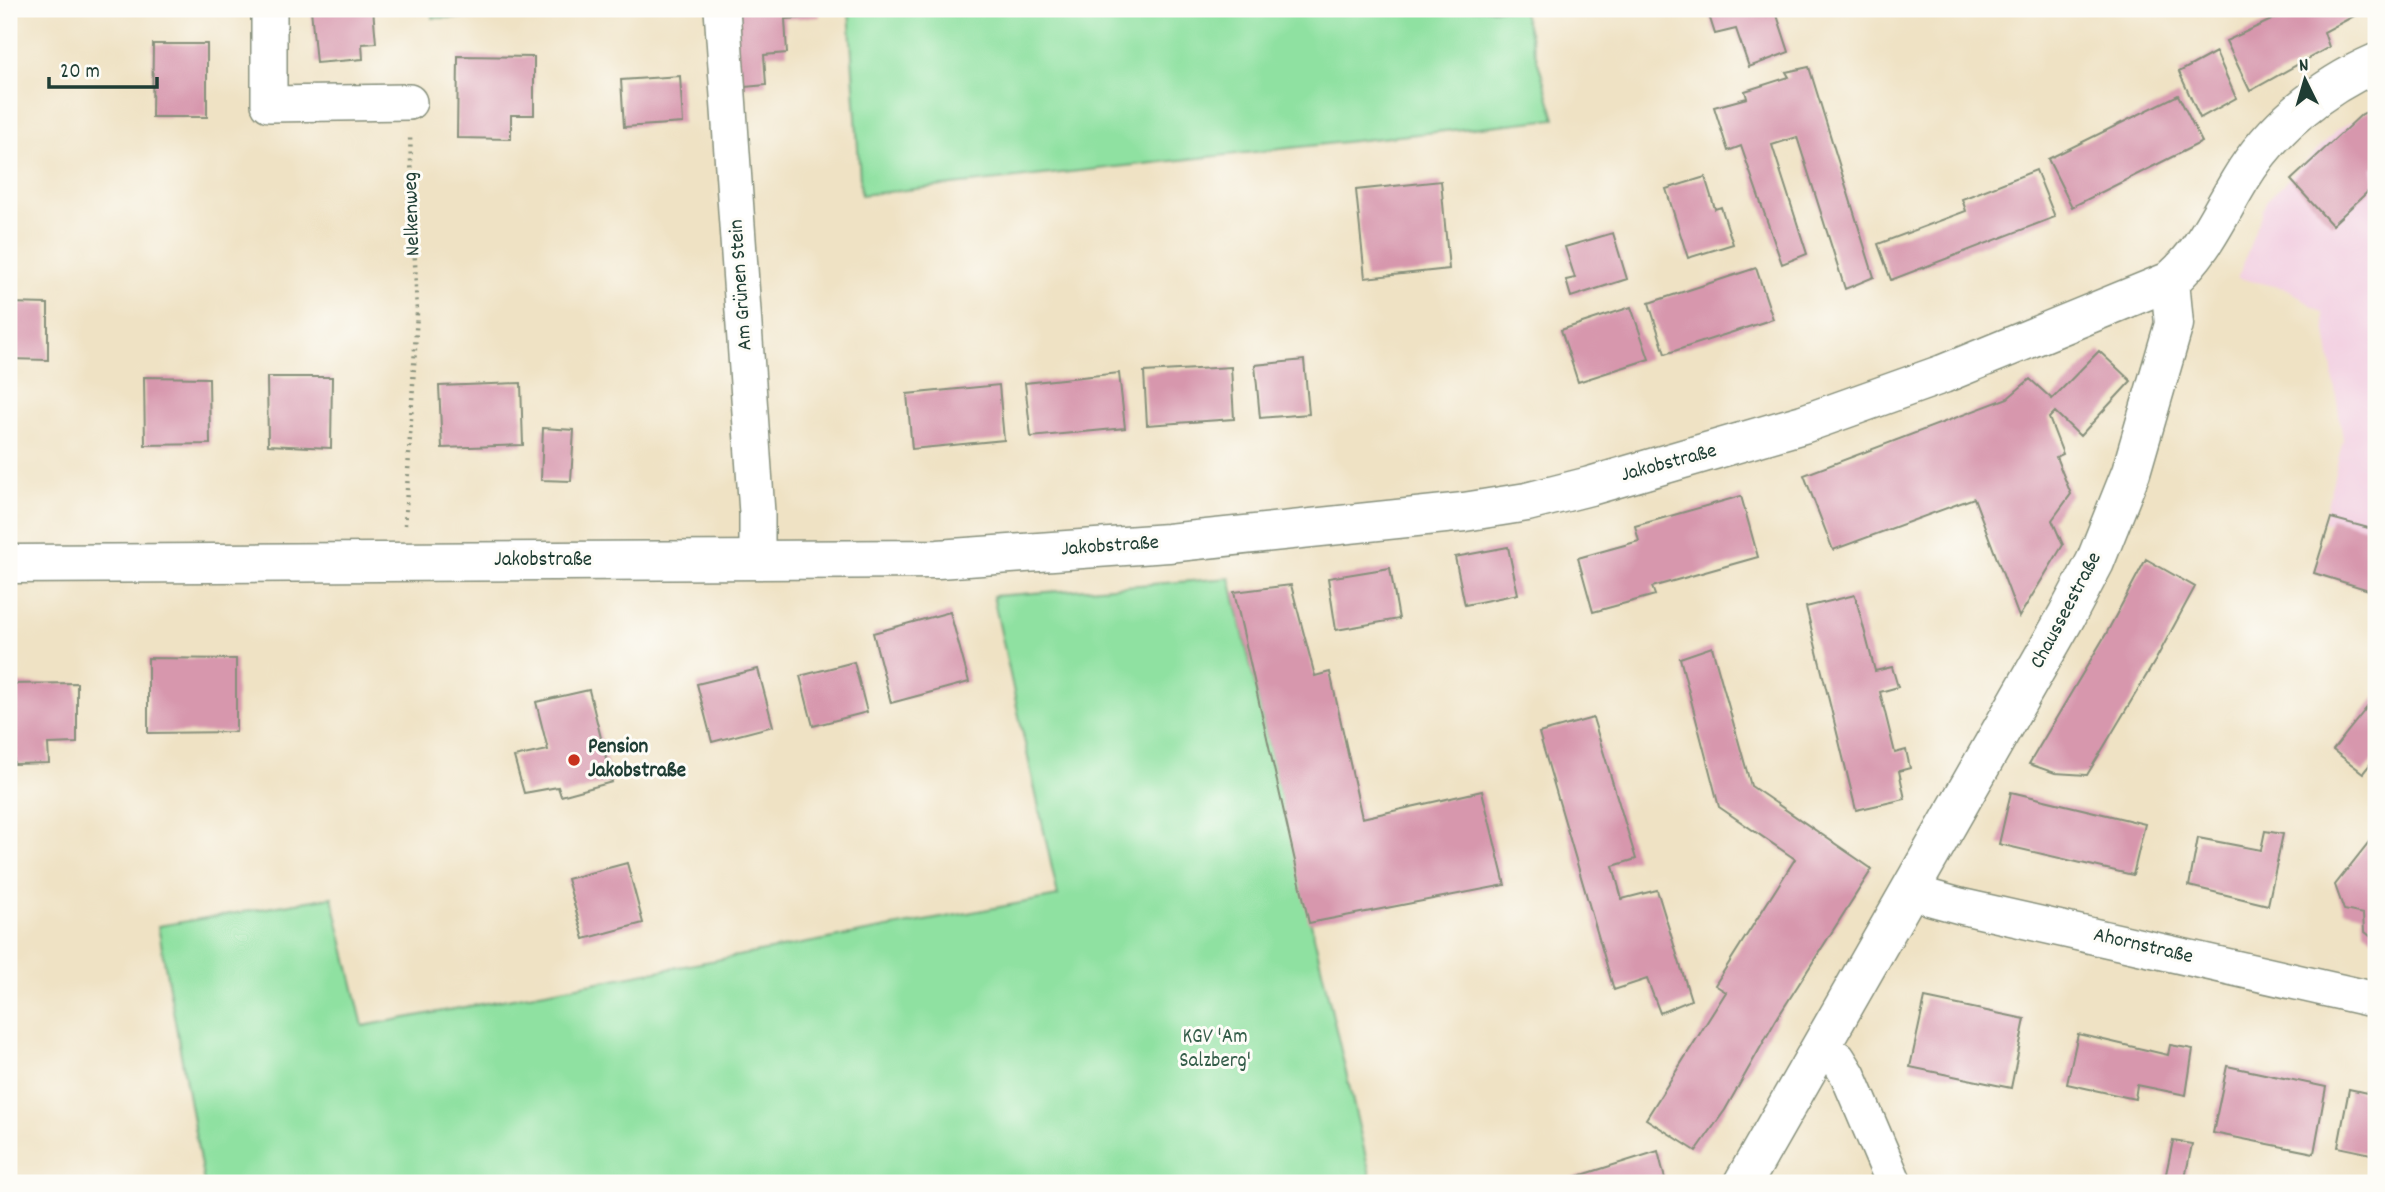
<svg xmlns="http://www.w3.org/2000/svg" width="2385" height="1192" font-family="Dekko,sans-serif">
<rect width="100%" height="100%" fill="#fdfcf7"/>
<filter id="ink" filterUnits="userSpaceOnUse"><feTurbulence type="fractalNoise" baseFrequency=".0143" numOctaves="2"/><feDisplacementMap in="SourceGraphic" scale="14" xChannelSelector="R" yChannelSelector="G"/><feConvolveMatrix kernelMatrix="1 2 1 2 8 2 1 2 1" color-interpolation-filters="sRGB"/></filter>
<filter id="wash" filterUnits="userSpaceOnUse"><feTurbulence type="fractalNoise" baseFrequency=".00686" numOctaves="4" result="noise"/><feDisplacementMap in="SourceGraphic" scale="28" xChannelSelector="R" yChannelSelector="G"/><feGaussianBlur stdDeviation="1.57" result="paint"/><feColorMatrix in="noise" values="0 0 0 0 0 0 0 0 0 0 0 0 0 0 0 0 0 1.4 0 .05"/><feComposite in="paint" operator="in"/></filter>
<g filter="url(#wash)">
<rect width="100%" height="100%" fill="#efe2c4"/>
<path fill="#f2cfe1" d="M 2376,108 L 2376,538 L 2323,522 L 2343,439 L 2323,313 L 2288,289 L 2238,278 L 2266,201 L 2338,129 Z"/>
<path fill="#8fe1a1" stroke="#578f6a" stroke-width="2" d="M 433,9 L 564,9 L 564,16 L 433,18 Z
M 849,9 L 1522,9 L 1555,119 L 861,195 Z
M 1230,578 L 1372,1183 L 204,1183 L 158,926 L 332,897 L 363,1026 L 1058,896 L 993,596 Z"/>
<g id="blocks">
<path fill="#d797ad" d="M 311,9 L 373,9 L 376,43 L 362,44 L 363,59 L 316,63 Z
M 731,9 L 819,9 L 820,17 L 785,19 L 787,53 L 764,55 L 766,85 L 734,88 Z
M 1707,9 L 1775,9 L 1789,52 L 1749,67 L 1736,29 L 1715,34 Z
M 2295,9 L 2367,9 L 2324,32 L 2329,47 L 2250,91 L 2226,41 Z
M 153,44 L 207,44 L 207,117 L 152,117 Z
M 2216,52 L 2236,98 L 2200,118 L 2179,72 Z
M 458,56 L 534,57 L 534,115 L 511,115 L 511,139 L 457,138 Z
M 1809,67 L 1874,277 L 1845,289 L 1797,137 L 1772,145 L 1807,254 L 1782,264 L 1741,146 L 1728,151 L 1714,107 L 1747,98 L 1745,91 L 1789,77 L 1786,72 Z
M 680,76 L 683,123 L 624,127 L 621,80 Z
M 2178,95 L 2202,142 L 2072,207 L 2048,159 Z
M 2376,108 L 2376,166 L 2372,168 L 2375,185 L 2332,225 L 2291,180 L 2362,114 Z
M 2036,170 L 2055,217 L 1891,280 L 1878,244 L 1966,211 L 1962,199 Z
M 1705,177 L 1715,209 L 1721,207 L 1733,244 L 1688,258 L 1666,189 Z
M 1441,181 L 1449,269 L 1365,278 L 1356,190 Z
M 1613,233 L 1627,279 L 1571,297 L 1566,280 L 1575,278 L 1565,247 Z
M 1756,268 L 1773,319 L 1665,354 L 1649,303 Z
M 9,303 L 48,304 L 48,360 L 9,359 Z
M 1631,307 L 1649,359 L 1578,382 L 1561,330 Z
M 2099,351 L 2131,381 L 2080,436 L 2055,412 L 2049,418 L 2063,454 L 2056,457 L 2071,494 L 2052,520 L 2063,545 L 2019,617 L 1974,498 L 1833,550 L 1804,475 L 2008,398 L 2030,379 L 2052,399 Z
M 1304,360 L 1309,414 L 1260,418 L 1255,365 Z
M 1231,367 L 1234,419 L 1147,425 L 1144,372 Z
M 1119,373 L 1125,428 L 1031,437 L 1025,383 Z
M 144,377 L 209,378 L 210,444 L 145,445 Z
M 267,377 L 332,377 L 331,448 L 268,445 Z
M 521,383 L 523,445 L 442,448 L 439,386 Z
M 999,385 L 1004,440 L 912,449 L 907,394 Z
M 543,428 L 574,430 L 571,481 L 541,480 Z
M 1741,496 L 1758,557 L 1652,587 L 1655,595 L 1593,612 L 1578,558 L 1639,541 L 1635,526 Z
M 2331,518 L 2376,530 L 2376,580 L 2372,591 L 2314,573 Z
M 1508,547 L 1518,594 L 1465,605 L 1455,557 Z
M 2146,559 L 2195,587 L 2155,661 L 2087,775 L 2055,773 L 2029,764 L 2106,634 Z
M 1390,568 L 1399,619 L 1336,630 L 1328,578 Z
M 1291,585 L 1315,676 L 1330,672 L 1362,818 L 1482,791 L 1505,885 L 1309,923 L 1234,592 Z
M 1855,595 L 1875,671 L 1892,667 L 1898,687 L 1880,692 L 1895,753 L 1906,750 L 1910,768 L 1899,771 L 1905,799 L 1856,810 L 1806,607 Z
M 950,612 L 969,682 L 891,703 L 873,633 Z
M 1712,647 L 1751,786 L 1872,869 L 1776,1020 L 1725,1110 L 1696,1151 L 1646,1119 L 1726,992 L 1715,985 L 1795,859 L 1719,807 L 1680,658 Z
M 148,658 L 236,659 L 236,732 L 148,733 Z
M 854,662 L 867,712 L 813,726 L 800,676 Z
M 758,669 L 773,726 L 712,742 L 697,684 Z
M 77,683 L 77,743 L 48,744 L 49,763 L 14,764 L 10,684 Z
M 589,690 L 612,782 L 561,796 L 558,787 L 524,793 L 514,757 L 548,750 L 536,702 Z
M 2376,696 L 2376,757 L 2363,773 L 2333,750 Z
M 1593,718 L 1636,859 L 1613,866 L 1622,899 L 1657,890 L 1691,1000 L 1660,1013 L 1647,979 L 1614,990 L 1539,733 Z
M 2011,792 L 2145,824 L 2133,875 L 1999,844 Z
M 2265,831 L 2283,834 L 2268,905 L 2189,886 L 2198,838 L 2261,850 Z
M 2376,833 L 2376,941 L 2364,931 L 2363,914 L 2344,910 L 2335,885 Z
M 627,863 L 643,923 L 584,939 L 567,879 Z
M 1925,998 L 2025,1019 L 2011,1088 L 1910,1067 Z
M 2078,1034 L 2168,1055 L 2170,1045 L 2193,1049 L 2186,1095 L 2137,1085 L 2135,1099 L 2067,1084 Z
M 2227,1066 L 2326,1087 L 2314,1153 L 2213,1133 Z
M 2349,1089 L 2376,1095 L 2376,1155 L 2338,1147 Z
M 2173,1141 L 2192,1144 L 2184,1183 L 2164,1183 Z
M 1658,1151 L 1666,1183 L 1570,1183 L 1569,1179 Z"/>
</g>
</g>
<g filter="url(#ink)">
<use href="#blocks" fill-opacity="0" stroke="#87907c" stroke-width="2"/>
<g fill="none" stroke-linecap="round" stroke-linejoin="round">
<g stroke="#87907c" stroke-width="38">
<path id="street" d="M 269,9 L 269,104 L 409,102
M 722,9 L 757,513 L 757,561
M 1912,888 L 1931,898 L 1960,906 L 2376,1000
M 1821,1048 L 1838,1059 L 1848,1075 L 1894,1183"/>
</g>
<g stroke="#87907c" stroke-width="41">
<path id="secondary" d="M 9,564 L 938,559 L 1168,543 L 1464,512 L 1527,502 L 1590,486 L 1803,424 L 1943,374 L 2170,281 C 2204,251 2217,218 2240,180 C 2271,128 2321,87 2376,63
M 1743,1183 L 2067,615 L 2095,562 L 2131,472 L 2174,324 L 2170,281"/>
</g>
<path stroke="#87907c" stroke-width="4.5" stroke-dasharray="2 5" stroke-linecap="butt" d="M 405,525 L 417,313 L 410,136"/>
<use href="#street" stroke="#fff" stroke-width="35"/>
<use href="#secondary" stroke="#fff" stroke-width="38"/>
</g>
</g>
<circle fill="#c8321e" stroke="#fdfcf7" stroke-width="2.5" cx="574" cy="760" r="7"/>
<g text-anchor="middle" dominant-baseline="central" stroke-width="6" stroke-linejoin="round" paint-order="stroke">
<g font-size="21" fill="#1f3d34" stroke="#fdfcf7">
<text transform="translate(413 214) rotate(-92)">Nelkenweg</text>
<text transform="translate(742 285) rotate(-94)">Am Grünen Stein</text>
<text transform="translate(1669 464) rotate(-15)">Jakobstraße</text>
<text transform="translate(1110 547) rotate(-4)">Jakobstraße</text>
<text x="543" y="561">Jakobstraße</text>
<text transform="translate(2067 611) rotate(-62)">Chausseestraße</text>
<text transform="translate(2143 947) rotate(13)">Ahornstraße</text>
</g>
<g font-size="21" font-weight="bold" fill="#1f3d34" stroke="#fdfcf7" text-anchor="start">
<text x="588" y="748">Pension<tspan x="588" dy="24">Jakobstraße</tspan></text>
</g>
<g font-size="21" fill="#355e4a" stroke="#fdfcf7">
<text x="1215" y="1038">KGV 'Am<tspan x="1215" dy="24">Salzberg'</tspan></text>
</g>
</g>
<rect width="2385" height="1192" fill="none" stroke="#fdfcf7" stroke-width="35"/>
<g transform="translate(2305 80) rotate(355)" stroke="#fdfcf7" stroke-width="5" paint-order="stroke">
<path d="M0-5L12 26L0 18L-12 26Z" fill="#1f3d34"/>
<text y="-10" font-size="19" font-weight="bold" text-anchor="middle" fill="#1f3d34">N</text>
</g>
<path d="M49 77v10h108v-10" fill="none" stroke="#1f3d34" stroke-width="3.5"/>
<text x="60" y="77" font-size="21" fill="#1f3d34" stroke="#fdfcf7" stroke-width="5" paint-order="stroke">20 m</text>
</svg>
